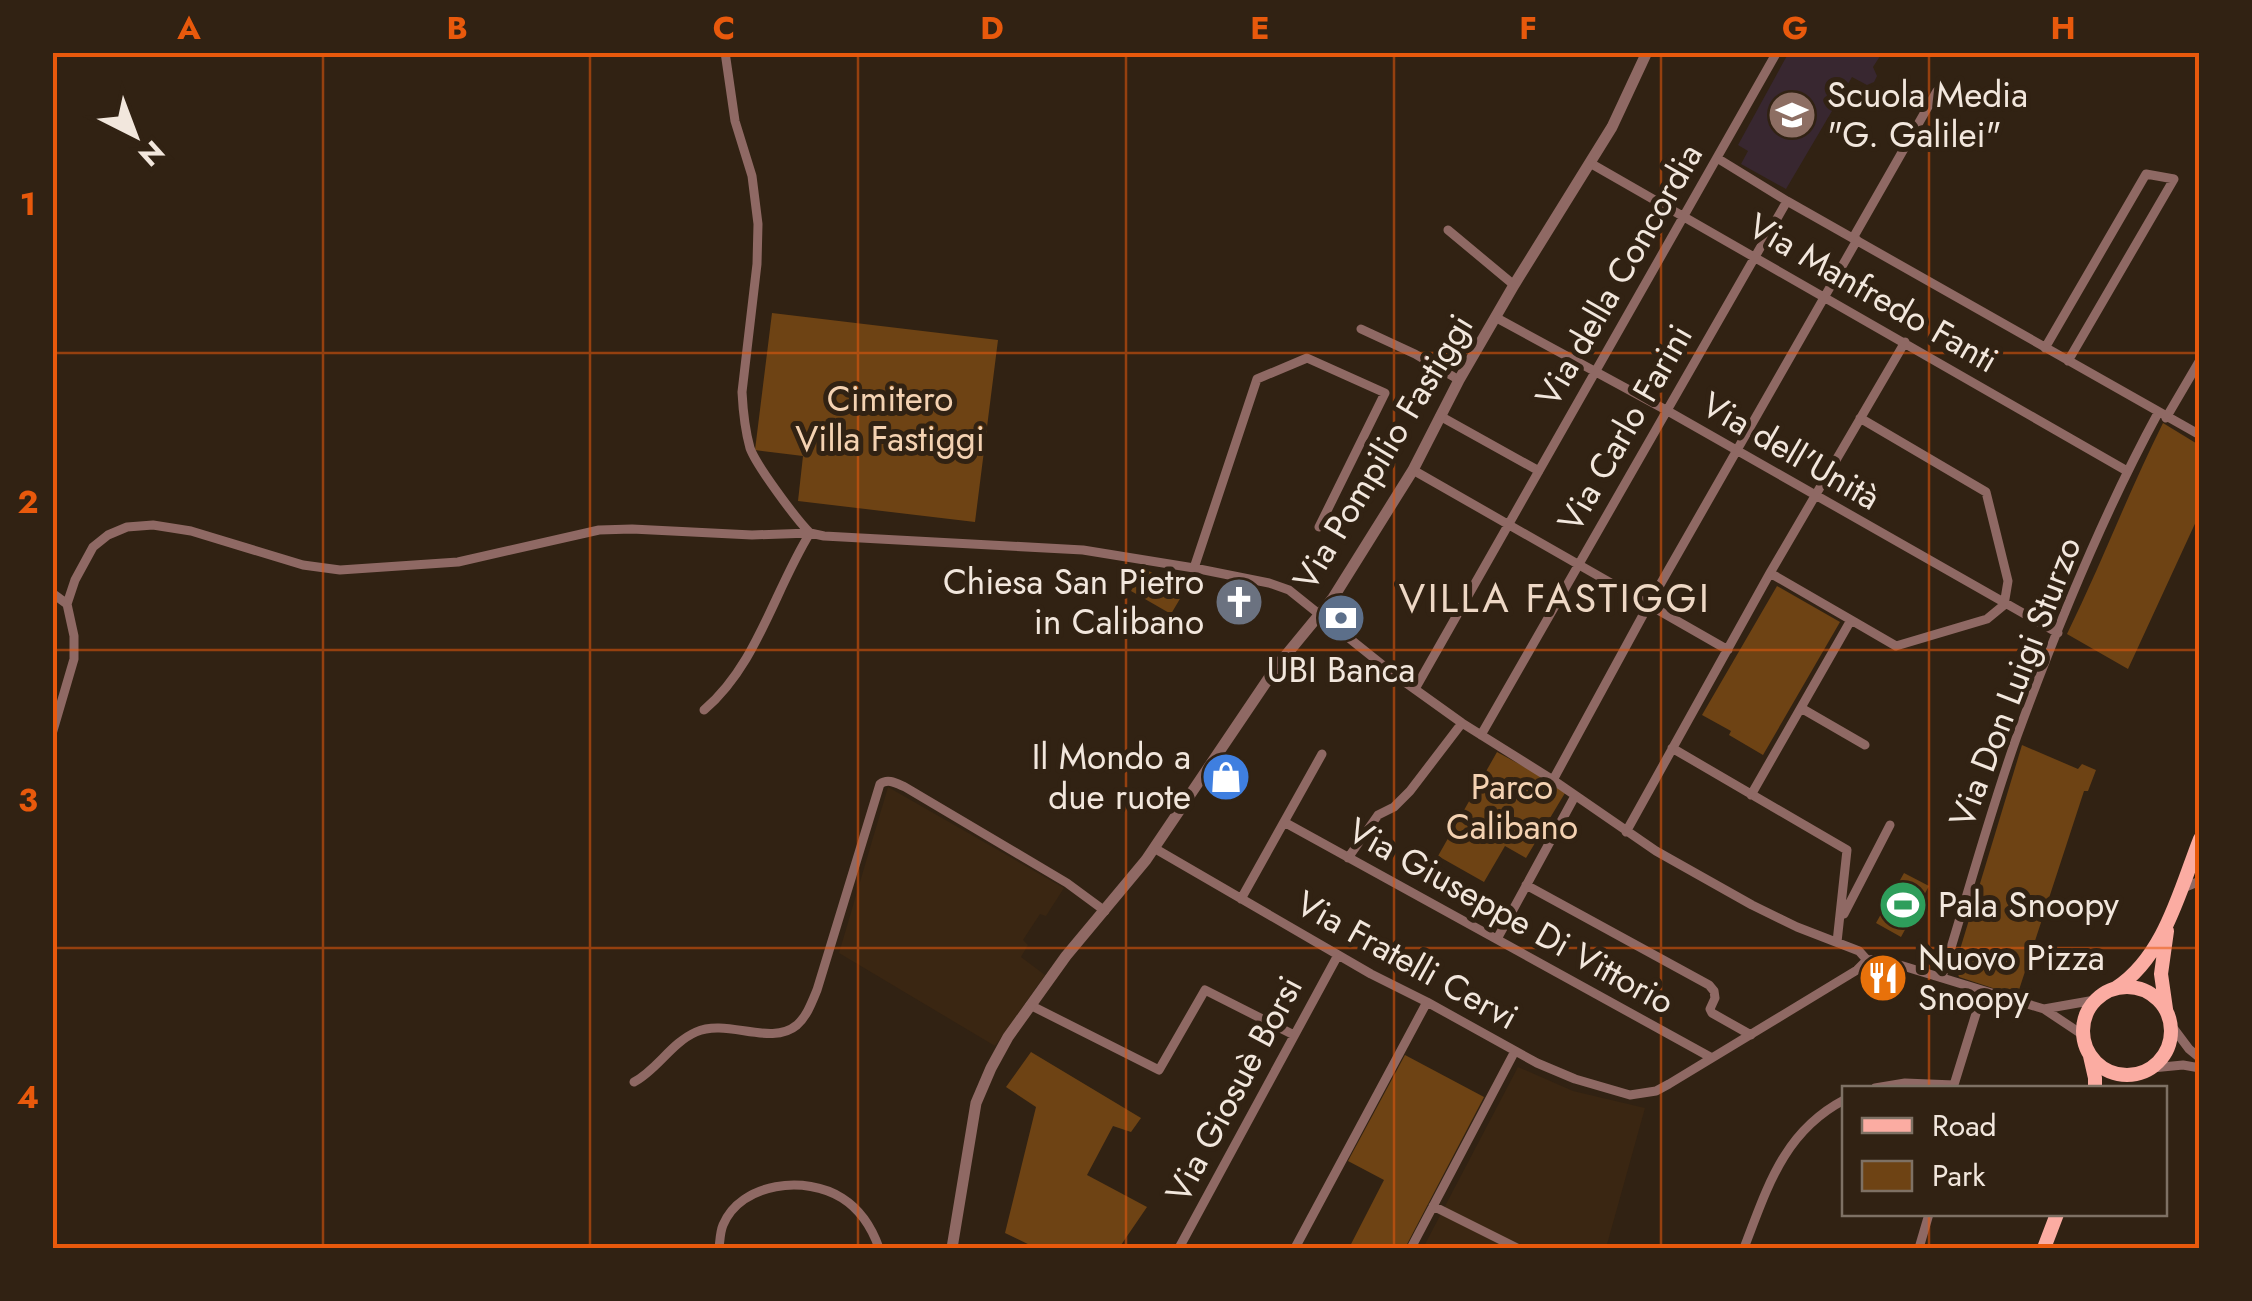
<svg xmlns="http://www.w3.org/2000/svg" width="2252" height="1301" font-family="Jost,sans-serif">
<rect width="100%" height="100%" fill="#312213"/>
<path fill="#3a2612" d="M 888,787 L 1064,888 L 1046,916 L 1040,914 L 1023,940 L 1028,945 L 1021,957 L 1045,975 L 995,1046 L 839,953 Z
M 1518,1067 L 1573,1091 L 1645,1108 L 1606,1248 L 1423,1248 Z"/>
<path fill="#382730" d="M 1789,52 L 1882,53 L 1873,67 L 1877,76 L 1874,82 L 1867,85 L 1852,77 L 1786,189 L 1741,164 L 1748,151 L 1738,145 Z"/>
<path fill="#6e4314" d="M 772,313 L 998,340 L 975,522 L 798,501 L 803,456 L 755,450 Z
M 2163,423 L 2199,445 L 2199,515 L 2128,669 L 2067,634 C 2101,565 2128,493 2163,423 Z
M 1144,568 L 1184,592 L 1171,614 L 1131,591 Z
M 1777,586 L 1840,622 L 1763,755 L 1729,735 L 1731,731 L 1702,715 Z
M 2022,745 L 2078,769 L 2082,764 L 2096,770 L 2088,791 L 2084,791 L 2017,996 L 1959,977 L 1955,966 Z
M 1497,752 L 1545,778 L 1547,785 L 1554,786 L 1565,793 L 1526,858 L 1505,846 L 1484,882 L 1438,856 Z
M 1904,873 L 1929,886 L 1901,937 L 1876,923 Z
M 1031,1052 L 1141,1118 L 1131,1132 L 1113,1126 L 1087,1175 L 1147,1207 L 1119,1248 L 1036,1248 L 1005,1233 L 1036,1107 L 1006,1087 Z
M 1405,1055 L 1484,1097 L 1405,1248 L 1349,1248 L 1384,1180 L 1348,1161 Z"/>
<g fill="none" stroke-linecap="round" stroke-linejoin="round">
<path stroke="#8f6964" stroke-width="9" d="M 725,52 L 735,121 L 752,176 L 758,224 L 757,264 L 742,392 C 743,411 745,430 750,448 C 756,465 796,519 810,533
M 1717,158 L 1787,201 L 2200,435
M 1590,163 L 2127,471
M 1448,230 L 1514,285
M 1853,238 L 1937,91
M 1495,317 L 1666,410 L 2058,633
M 1361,329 L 1415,354 L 1459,380
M 2045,348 L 2146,174 L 2174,179 L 2068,361
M 1440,416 L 1539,471
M 2166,418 L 2200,360
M 1413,470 L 1728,650
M 1194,568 L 1257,379 L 1307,358 L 1385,393 L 1319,527
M 1770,573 L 1896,646 L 1987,619 L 2004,605 L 2008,581 L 1986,492 L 1860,418
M 52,593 L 67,604
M 1415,689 L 1777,52
M 1801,708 L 1865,745
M 704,710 C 757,665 774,591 810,533
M 52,734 L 74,659 L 74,636 L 67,604 L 75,580 L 93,547 L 108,535 L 127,527 L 153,525 L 191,531 L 303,565 L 340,570 L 458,562 L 599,530 L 632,529 L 752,535 L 810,533 L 824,536 L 1083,550 L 1194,568 L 1269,583 L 1289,590 L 1395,675 L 1462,723 L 1553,780 L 1656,851 L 1752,905 L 1797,927 L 1859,951 L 1867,960 L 1880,959 L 2044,1009 L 2083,1035
M 1481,735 L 1787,201
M 1672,748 L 1847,850 L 1837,942
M 1553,780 L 1649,604 L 1857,240
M 1751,795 L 1851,620
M 1284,822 L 1712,1058
M 1626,832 L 1770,573 L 1905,342
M 1154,848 L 1371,974 L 1427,1002 L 1537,1063 L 1575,1079 L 1630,1095 L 1656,1091 L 1669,1084 L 1857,970 L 1867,960
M 1348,858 L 1378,815 L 1394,807 L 1410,791 L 1462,723
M 1526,885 L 1709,985 L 1714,991 L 1715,998 L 1710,1009 L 1712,1013 L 1751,1035
M 2183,888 L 2200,881
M 1241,899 L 1322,754
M 1844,914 L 1890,825
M 1497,939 L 1575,796
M 1942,977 C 1967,897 1989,815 2017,736 C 2057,627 2103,514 2158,413
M 1030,1005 L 1159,1070 L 1205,990 L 1294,1035
M 2044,1009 L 2095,1000
M 2171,1025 L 2189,1049 L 2200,1058
M 2152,1068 L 2183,1065 L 2200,1068
M 634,1082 C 657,1070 671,1043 696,1032 C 727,1018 771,1047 797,1025 C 807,1016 812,1002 817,990 L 880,784 C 888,778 896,783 905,787 L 1067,883 L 1105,911
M 1875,1088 L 1905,1083 L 1954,1085
M 1953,1088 L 1983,991
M 1433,1206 L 1517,1248
M 719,1248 C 720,1241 720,1232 723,1225 C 741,1182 806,1175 842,1198 C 861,1210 872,1228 879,1248
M 1179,1248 L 1338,955
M 1295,1248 L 1427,1002
M 1411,1248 L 1515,1051
M 1744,1248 C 1767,1189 1783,1132 1844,1100
M 1919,1248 L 1929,1214"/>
<path stroke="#8f6964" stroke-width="11" d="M 952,1248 L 976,1103 L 991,1068 L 1008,1037 L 1066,956 L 1146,860 L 1277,666 L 1333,598 L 1413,470 L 1459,380 L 1514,285 L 1612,127 L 1647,52"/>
<path stroke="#fbaca2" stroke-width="14" d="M2083 1031a44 44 0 1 1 88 0a44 44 0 1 1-88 0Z
M 2116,988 C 2164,957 2180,890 2200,839
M 2166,1009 L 2161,974 L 2167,931
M 2090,1056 L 2095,1078 L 2095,1088
M 2044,1248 L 2057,1214"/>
</g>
<path fill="none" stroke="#e8590c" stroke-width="2.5" stroke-opacity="0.55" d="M 323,52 L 323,1248M 590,52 L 590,1248M 858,52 L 858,1248M 1126,52 L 1126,1248M 1394,52 L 1394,1248M 1661,52 L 1661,1248M 1929,52 L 1929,1088M 52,353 L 2200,353M 52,650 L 2200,650M 52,948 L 2200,948M 1929,1214 L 1929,1248"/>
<defs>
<g id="school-disc" transform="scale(2.5)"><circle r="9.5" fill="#8d6e63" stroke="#312213"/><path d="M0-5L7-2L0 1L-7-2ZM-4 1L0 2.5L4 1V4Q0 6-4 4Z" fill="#fff"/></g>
<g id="church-disc" transform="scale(2.5)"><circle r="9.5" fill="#6b7280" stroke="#312213"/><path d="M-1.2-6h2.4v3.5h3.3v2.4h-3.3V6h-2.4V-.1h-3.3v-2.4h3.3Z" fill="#fff"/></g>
<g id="bank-disc" transform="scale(2.5)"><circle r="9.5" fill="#5c6f8a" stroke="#312213"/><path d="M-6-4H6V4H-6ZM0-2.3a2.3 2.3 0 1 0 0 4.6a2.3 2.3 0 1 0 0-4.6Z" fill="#fff"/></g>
<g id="shop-disc" transform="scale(2.5)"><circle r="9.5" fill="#3f7fe0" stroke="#312213"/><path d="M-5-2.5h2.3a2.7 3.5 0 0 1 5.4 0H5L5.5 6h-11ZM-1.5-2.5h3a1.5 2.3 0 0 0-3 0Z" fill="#fff"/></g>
<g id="stadium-disc" transform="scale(2.5)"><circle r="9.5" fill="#2e9e5b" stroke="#312213"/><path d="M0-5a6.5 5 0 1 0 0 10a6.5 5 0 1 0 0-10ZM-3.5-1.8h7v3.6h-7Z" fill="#fff"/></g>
<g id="restaurant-disc" transform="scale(2.5)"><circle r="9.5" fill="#e8710a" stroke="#312213"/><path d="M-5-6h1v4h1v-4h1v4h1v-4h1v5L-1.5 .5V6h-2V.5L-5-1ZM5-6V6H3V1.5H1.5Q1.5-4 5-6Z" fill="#fff"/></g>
</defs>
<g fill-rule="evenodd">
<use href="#school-disc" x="1792" y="115"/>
<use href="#church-disc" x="1239" y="602"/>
<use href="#bank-disc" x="1341" y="618"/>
<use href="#shop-disc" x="1226" y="777"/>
<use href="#stadium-disc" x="1903" y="905"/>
<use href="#restaurant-disc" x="1883" y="978"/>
</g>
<g text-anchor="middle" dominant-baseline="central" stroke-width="10" stroke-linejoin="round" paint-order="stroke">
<g font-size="35" fill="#f2e7dd" stroke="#312213" text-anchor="start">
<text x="1827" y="95">Scuola Media<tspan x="1827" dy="40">"G. Galilei"</tspan></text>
<text x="1204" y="582" text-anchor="end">Chiesa San Pietro<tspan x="1204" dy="40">in Calibano</tspan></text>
<text x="1341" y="670" text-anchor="middle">UBI Banca</text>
<text x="1191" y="757" text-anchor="end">Il Mondo a<tspan x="1191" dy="40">due ruote</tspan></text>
<text x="1938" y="905">Pala Snoopy</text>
<text x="1918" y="958">Nuovo Pizza<tspan x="1918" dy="40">Snoopy</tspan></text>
</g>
<g font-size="35" fill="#f2e7dd" stroke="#312213">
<text transform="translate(1619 275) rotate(-60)">Via della Concordia</text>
<text transform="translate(1873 293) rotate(30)">Via Manfredo Fanti</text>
<text transform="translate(1625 428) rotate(-60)">Via Carlo Farini</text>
<text transform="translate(1791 451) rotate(30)">Via dell'Unità</text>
<text transform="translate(1383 452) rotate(-59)">Via Pompilio Fastiggi</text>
<text transform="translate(2015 682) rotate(-69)">Via Don Luigi Sturzo</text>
<text transform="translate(1511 916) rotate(29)">Via Giuseppe Di Vittorio</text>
<text transform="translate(1407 960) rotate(29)">Via Fratelli Cervi</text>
<text transform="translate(1234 1089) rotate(-62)">Via Giosuè Borsi</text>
</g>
<g font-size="35" fill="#f4d2b2" stroke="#312213">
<text x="890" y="399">Cimitero<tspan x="890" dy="40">Villa Fastiggi</tspan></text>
<text x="1512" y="787">Parco<tspan x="1512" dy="40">Calibano</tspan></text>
</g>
<g font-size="40" letter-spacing="2.5" fill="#eed8c5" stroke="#312213">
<text x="1555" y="598">VILLA FASTIGGI</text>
</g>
</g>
<rect width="2252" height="1301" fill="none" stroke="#312213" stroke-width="110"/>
<rect x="1842" y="1086" width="325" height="130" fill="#312213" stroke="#7e7164" stroke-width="2.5"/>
<rect x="1862" y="1118" width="50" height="15" fill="#fbaca2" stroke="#7e7164" stroke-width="2.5"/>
<text x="1932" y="1136" font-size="30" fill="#f2e7dd">Road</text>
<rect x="1862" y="1161" width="50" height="30" fill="#6e4314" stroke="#7e7164" stroke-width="2.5"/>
<text x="1932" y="1186" font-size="30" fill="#f2e7dd">Park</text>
<g transform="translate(135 135) rotate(138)" stroke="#312213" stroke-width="8" paint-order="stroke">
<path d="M0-8L18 38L0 25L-18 38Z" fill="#f2e7dd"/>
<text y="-15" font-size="28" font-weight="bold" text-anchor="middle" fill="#f2e7dd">N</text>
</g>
<rect x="55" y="55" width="2142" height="1191" fill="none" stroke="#e8590c" stroke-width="4"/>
<g font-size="32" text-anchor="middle" font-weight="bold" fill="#e8590c">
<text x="189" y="39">A</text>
<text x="457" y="39">B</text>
<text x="724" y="39">C</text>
<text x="992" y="39">D</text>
<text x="1260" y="39">E</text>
<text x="1528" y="39">F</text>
<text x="1795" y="39">G</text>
<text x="2063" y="39">H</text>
<text x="28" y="215">1</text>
<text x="28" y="513">2</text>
<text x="28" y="811">3</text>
<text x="28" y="1108">4</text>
</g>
</svg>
